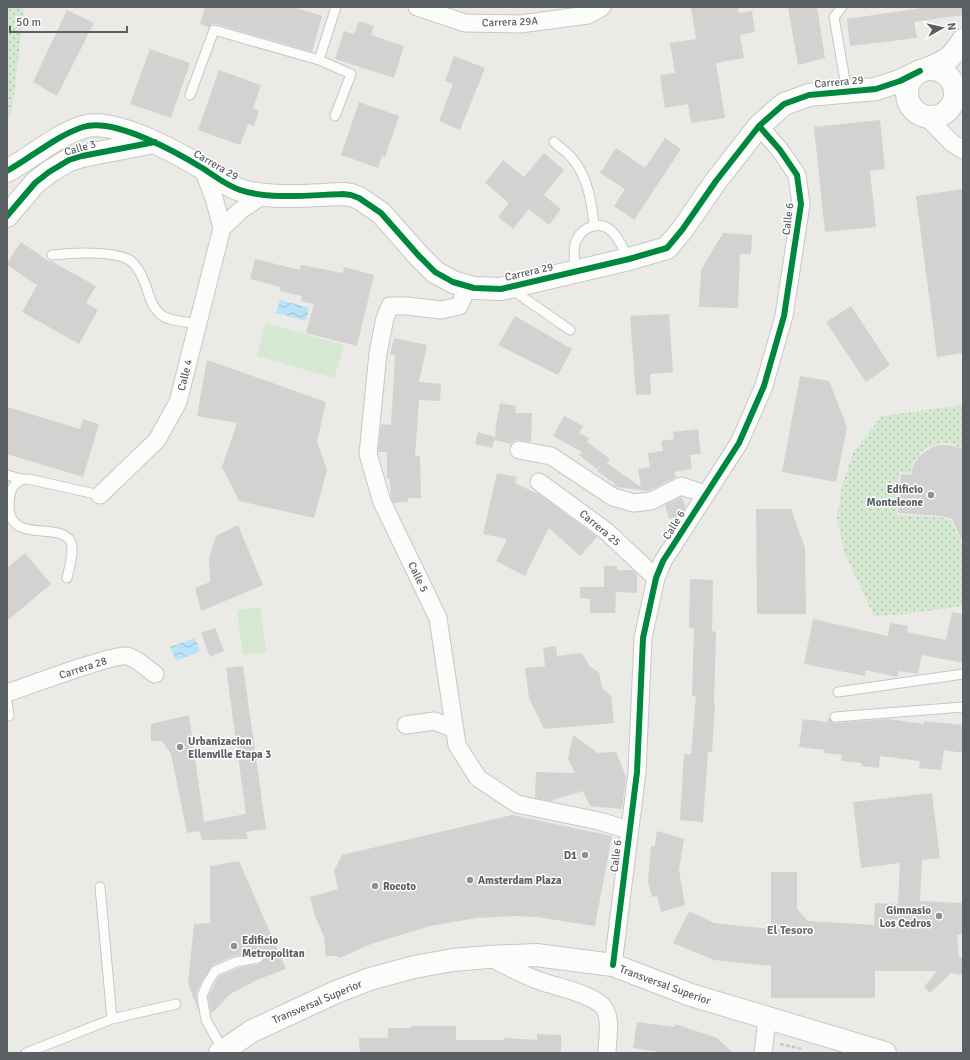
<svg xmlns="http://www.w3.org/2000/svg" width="970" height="1060" font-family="Signika,sans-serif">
<defs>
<pattern id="grass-dots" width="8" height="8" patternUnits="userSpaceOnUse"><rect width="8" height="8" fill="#d5e8d1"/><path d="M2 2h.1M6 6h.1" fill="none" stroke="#b0bfad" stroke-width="1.8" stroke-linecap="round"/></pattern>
<pattern id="water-waves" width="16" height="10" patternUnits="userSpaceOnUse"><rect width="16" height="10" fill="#b9e3f8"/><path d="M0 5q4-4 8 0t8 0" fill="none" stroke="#9bc"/></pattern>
</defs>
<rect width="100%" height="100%" fill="#ebeae6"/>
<path fill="url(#grass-dots)" d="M 7,7 L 24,7 L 12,111 L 7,119 Z
M 963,405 L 963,446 L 961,449 C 958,448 956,444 953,444 C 940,440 920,448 914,461 C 912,464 911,469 910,473 L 899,472 L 897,515 L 941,517 L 951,521 L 963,546 L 963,606 L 905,614 L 874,616 L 844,552 L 837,517 L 842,485 L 854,451 L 882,416 Z"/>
<path fill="#d5e8d1" d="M 266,323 L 344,345 L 334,378 L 257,356 Z
M 260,607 L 266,652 L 243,655 L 237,610 Z"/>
<path fill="url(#water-waves)" d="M 280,300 L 309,308 L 306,321 L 276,313 Z
M 195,638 L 200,651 L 176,661 L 170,647 Z"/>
<path fill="#d3d2d0" d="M 205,7 L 293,7 L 322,16 L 312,52 L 216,24 L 212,24 L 209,27 L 200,24 Z
M 691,7 L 738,7 L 739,13 L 752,11 L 755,32 L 740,35 L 744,58 L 716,63 L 725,118 L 691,123 L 688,104 L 665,108 L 660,75 L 675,73 L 670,43 L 696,39 Z
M 788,7 L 817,7 L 825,58 L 798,65 Z
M 928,7 L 963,7 L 963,15 L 914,22 L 917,38 L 850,46 L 847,19 Z
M 67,10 L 94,23 L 57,96 L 33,82 Z
M 359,21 L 374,26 L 371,35 L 404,46 L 394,78 L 335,59 L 344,31 L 354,34 Z
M 150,49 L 190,63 L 171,118 L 130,104 Z
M 454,56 L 485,68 L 460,130 L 439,121 L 453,84 L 445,81 Z
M 219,70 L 261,85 L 253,108 L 259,111 L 254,126 L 248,124 L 240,145 L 198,130 Z
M 359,102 L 399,116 L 385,157 L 382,156 L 378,168 L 341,155 Z
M 880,120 L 885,169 L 870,171 L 876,227 L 825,232 L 814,127 Z
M 665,138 L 681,149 L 634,220 L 614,206 L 625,189 L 600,173 L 616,148 L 645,168 Z
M 544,153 L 564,170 L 544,195 L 561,209 L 549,225 L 529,209 L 513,229 L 498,217 L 509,203 L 485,183 L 503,160 L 524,177 Z
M 963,189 L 963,353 L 937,357 L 916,196 Z
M 723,233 L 752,235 L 751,254 L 740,254 L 738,308 L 699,307 L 701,270 Z
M 21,242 L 50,262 L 51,261 L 96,286 L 86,303 L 98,310 L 79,344 L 22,312 L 37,285 L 7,265 L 7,263 Z
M 255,259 L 300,270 L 301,265 L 343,273 L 344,267 L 374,275 L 357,346 L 306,333 L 314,304 L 301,301 L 302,296 L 280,291 L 281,287 L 250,279 Z
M 851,306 L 890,365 L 866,382 L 826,322 Z
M 669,314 L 673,372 L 650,374 L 651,394 L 636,395 L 630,316 Z
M 515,316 L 572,349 L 558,375 L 498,345 Z
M 394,338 L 427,345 L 419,382 L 441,384 L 440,401 L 419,400 L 415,456 L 420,456 L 421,498 L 408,498 L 408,502 L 393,503 L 391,497 L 390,479 L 387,479 L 387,452 L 378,452 L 381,424 L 391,425 L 395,355 L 390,354 Z
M 207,360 L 326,402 L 317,442 L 327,470 L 314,518 L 239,501 L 222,467 L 237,423 L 197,416 Z
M 800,376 L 829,381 L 847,427 L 836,482 L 782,472 Z
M 500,403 L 516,406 L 515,413 L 532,413 L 531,442 L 516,440 L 511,444 L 495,440 L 496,425 Z
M 7,407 L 80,429 L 83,419 L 99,424 L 83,477 L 7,454 Z
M 564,416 L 583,426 L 579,433 L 589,438 L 587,442 L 610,459 L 607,463 L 641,487 L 638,469 L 650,467 L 648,453 L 663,451 L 661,441 L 674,439 L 673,432 L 698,429 L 701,454 L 690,455 L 692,469 L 674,472 L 676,477 L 648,491 L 617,487 L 614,486 L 615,484 L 597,471 L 602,464 L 597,469 L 579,455 L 582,452 L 553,436 Z
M 478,432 L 495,437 L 492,448 L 475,444 Z
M 940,445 L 948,445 L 963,449 L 963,543 L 952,519 L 941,516 L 898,513 L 901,474 L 911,475 L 913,466 L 919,456 L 931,448 Z
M 497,473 L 517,477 L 515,483 L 525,488 L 524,491 L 526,488 L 542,496 L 597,537 L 580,556 L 549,528 L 525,576 L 496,561 L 507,539 L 483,534 Z
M 682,497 L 686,507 L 681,515 L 669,519 L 665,505 Z
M 756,509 L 791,509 L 805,548 L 806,614 L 757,614 Z
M 238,525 L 263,585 L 201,611 L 195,588 L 210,582 L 209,558 L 216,536 Z
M 25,553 L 51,584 L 7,621 L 7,568 Z
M 604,566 L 617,566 L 617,570 L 633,570 L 637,574 L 637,593 L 616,592 L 615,613 L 590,613 L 590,599 L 580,598 L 580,587 L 604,587 Z
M 690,579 L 713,580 L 712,631 L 716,632 L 714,705 L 715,705 L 712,752 L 708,752 L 703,822 L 680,820 L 684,754 L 691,754 L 696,696 L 692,696 L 694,628 L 689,628 Z
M 952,612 L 963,614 L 963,663 L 922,655 L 918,674 L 899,671 L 897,677 L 866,670 L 865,676 L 804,664 L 813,619 L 888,636 L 890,623 L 908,626 L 907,632 L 946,640 Z
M 215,628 L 224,651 L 210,657 L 201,633 Z
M 556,646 L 557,656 L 582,653 L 590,667 L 599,672 L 602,688 L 611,696 L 614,723 L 544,729 L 529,698 L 525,668 L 545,666 L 543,648 Z
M 243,666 L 266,829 L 246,832 L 248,839 L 202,840 L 199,831 L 187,833 L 171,754 L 162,741 L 151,741 L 151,724 L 189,715 L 204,822 L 246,814 L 226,668 Z
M 803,719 L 827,722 L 828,719 L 830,719 L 832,722 L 835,723 L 888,719 L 924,724 L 924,721 L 963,725 L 963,753 L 944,750 L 941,770 L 919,768 L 920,761 L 880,756 L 879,768 L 861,766 L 862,763 L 841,761 L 842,755 L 824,753 L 824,750 L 799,747 Z
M 573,735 L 598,753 L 616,752 L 626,777 L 622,809 L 590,806 L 583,791 L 550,801 L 535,798 L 536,772 L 575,773 L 568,759 Z
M 932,793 L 940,858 L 922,860 L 920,901 L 962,903 L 963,934 L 957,935 L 959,957 L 963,958 L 963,975 L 951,973 L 930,993 L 924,987 L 937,971 L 875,971 L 875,998 L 771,998 L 771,966 L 714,960 L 673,943 L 689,911 L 714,923 L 771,929 L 771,872 L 797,872 L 797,909 L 808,921 L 874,925 L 875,903 L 898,904 L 900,863 L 861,868 L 853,802 Z
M 512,815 L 612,836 L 595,926 L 536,917 L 516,916 L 477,918 L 430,926 L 371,944 L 340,958 L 337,956 L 326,956 L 324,937 L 315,916 L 310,897 L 338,889 L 334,871 L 342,855 Z
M 657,831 L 684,839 L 679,870 L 685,905 L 661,912 L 657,896 L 652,897 L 648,882 L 651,846 L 655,846 Z
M 239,861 L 286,969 L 259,979 L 230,994 L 214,1011 L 211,1013 L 208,997 L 219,976 L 238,968 L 259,964 L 263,960 L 264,957 L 262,954 L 257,952 L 234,956 L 213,965 L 202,981 L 196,994 L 198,1010 L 188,983 L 194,924 L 210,923 L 210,866 Z
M 637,1022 L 674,1027 L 675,1024 L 717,1038 L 733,1053 L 666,1053 L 633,1048 Z
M 411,1026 L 456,1026 L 456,1040 L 504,1040 L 504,1038 L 537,1040 L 537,1034 L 561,1035 L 561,1053 L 360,1053 L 359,1038 L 388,1038 L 388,1028 L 411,1028 Z"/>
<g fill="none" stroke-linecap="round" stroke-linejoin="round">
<g stroke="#c7c7c7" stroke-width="11">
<path id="lane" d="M 842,7 L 834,17 L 847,92
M 190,95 L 214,30 L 319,60
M 335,116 L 351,74 L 319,60 L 336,7
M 554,142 C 559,147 566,151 571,157 C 587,174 592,202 594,225
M 52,255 C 71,253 115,250 131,261 C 137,266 141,274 144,281 C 149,293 150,305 160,314 C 167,321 188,322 198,324
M 575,272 C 575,263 573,252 575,244 C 577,237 582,231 588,228 C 611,217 620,243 629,259
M 511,289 L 570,330
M 7,475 L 22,479
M 67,578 C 69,569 76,547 69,539 C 54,523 11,542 9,508 C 9,502 9,493 13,487 C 16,482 22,479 28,479 L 100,495
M 838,692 L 963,674
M 7,702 L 9,716
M 835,717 L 963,707
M 100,887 L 112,1019
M 223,1050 L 206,1020 L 202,996 L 207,984 L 215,971 L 236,962 L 258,958
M 26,1053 L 112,1019 L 176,1004"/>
</g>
<g stroke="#c7c7c7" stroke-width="19">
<path id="street" d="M 417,7 L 465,23 L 520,24 L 588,15 L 602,7
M 926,116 L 952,143 L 963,150
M 222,228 L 241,210 L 263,195
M 466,286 L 465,293 L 459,306 L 441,310 L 407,306 L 390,306 L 385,318 L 378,353 L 368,454 L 382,502 L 438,618 L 457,745 L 478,778 L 517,804 L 599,821 L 629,830
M 519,450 L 551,456 L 613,497 L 634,503 L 651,501 L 681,486 L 705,494
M 539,482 L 606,531 L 656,578
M 100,495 L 157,440 L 178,402 L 222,228 L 214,198 L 203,169
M 7,693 C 25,687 115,653 127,656 C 138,659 146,668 155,674
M 406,725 L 434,721 L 455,729
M 490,957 C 506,966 523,975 540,981 C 556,987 595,994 604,1008 C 612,1019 607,1040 607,1053
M 613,965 L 637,772 L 643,638 L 656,578 L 663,561 L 739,443 L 764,386 L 784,316 L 801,204 L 797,175 L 780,150 L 759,126
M 763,1053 L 767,1019"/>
</g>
<g stroke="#c8c8c8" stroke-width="24">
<path id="secondary" d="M 927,69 C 948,60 951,59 963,40
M907 93a24 24 0 1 1 48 0a24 24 0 1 1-48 0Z
M 7,171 C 32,157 56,136 83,127 C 114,117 178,153 204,169 C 216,177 226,185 240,190 C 269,200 312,195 343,194 L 351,195 L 359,198 L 381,213 L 419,256 L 435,272 L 453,282 L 474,288 L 501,289 L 629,259 L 667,248 L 682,230 L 716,181 L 759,126 L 784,104 L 809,95 L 876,89 L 900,81 L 920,71
M 7,216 L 35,183 L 49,172 L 69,160 L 82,156 L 154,142
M 220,1053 L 252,1031 L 336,992 L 370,979 L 414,967 L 453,960 L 488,957 L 536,955 L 613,965 L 691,995 L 885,1053"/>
</g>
<path stroke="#c5ccc8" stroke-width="2.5" stroke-dasharray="4 2" stroke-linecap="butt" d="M 780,1044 L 802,1049"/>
<use href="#lane" stroke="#fcfcfb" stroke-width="9"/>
<use href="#street" stroke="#fcfcfb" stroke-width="17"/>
<use href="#secondary" stroke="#fcfcfb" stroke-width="22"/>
<g stroke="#fff" stroke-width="8">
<path id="cycleway" d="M 7,171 C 32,157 56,136 83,127 C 114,117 178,153 204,169 C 216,177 226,185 240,190 C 269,200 312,195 343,194 L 351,195 L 359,198 L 381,213 L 419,256 L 435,272 L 453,282 L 474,288 L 501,289 L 629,259 L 667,248 L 682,230 L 716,181 L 759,126 L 784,104 L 809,95 L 876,89 L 900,81 L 920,71
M 7,216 L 35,183 L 49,172 L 69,160 L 82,156 L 155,142
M 613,965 L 637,772 L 643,638 L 656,578 L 663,561 L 739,443 L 764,386 L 784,316 L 801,204 L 797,175 L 780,150 L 759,126"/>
</g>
<use href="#cycleway" stroke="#00873e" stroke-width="6"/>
</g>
<g fill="#8d9092" stroke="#fff" stroke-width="1.5">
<circle cx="931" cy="495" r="4"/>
<circle cx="180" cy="747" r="4"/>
<circle cx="585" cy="855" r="4"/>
<circle cx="470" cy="880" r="4"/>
<circle cx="375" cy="886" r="4"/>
<circle cx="939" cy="916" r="4"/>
<circle cx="234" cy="946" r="4"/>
</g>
<g text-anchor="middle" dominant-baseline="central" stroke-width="3" stroke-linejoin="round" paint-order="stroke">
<g font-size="11" fill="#5b6064" stroke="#fff">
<text transform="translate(510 22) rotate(-2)">Carrera 29A</text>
<text transform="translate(839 82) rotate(-5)">Carrera 29</text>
<text transform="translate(80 148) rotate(-16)">Calle 3</text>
<text transform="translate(216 165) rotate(30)">Carrera 29</text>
<text transform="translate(788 219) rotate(-83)">Calle 6</text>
<text transform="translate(529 272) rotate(-13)">Carrera 29</text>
<text transform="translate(185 375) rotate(-76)">Calle 4</text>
<text transform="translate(674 525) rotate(-58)">Calle 6</text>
<text transform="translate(600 528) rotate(40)">Carrera 25</text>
<text transform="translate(418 577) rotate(64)">Calle 5</text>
<text transform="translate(83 668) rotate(-18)">Carrera 28</text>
<text transform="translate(616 856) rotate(-83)">Calle 6</text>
<text transform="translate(665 985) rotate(20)">Transversal Superior</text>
<text transform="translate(317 1002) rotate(-23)">Transversal Superior</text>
</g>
<g font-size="11" font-weight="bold" fill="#5b6064" stroke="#fff" text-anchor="start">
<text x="923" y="489" text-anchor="end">Edificio<tspan x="923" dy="13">Monteleone</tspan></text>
<text x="188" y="741">Urbanizacion<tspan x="188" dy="13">Ellenville Etapa 3</tspan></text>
<text x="577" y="855" text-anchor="end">D1</text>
<text x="478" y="880">Amsterdam Plaza</text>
<text x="383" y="886">Rocoto</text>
<text x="931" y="910" text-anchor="end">Gimnasio<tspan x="931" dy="13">Los Cedros</tspan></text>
<text x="242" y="940">Edificio<tspan x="242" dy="13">Metropolitan</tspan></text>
</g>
<g font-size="12" font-weight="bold" fill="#6c7276" stroke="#fff">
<text x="790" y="930">El Tesoro</text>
</g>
</g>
<rect width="970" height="1060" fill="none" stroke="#5b6064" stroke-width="16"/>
<g transform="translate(942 28) rotate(82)" stroke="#ffffff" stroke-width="3" paint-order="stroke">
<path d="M0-3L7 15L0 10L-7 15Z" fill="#5b6064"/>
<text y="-6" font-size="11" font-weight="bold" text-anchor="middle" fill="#5b6064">N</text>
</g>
<path d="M10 26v6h117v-6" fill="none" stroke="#5b6064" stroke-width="2"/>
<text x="16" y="26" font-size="12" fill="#5b6064" stroke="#ffffff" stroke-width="3" paint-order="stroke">50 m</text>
</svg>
